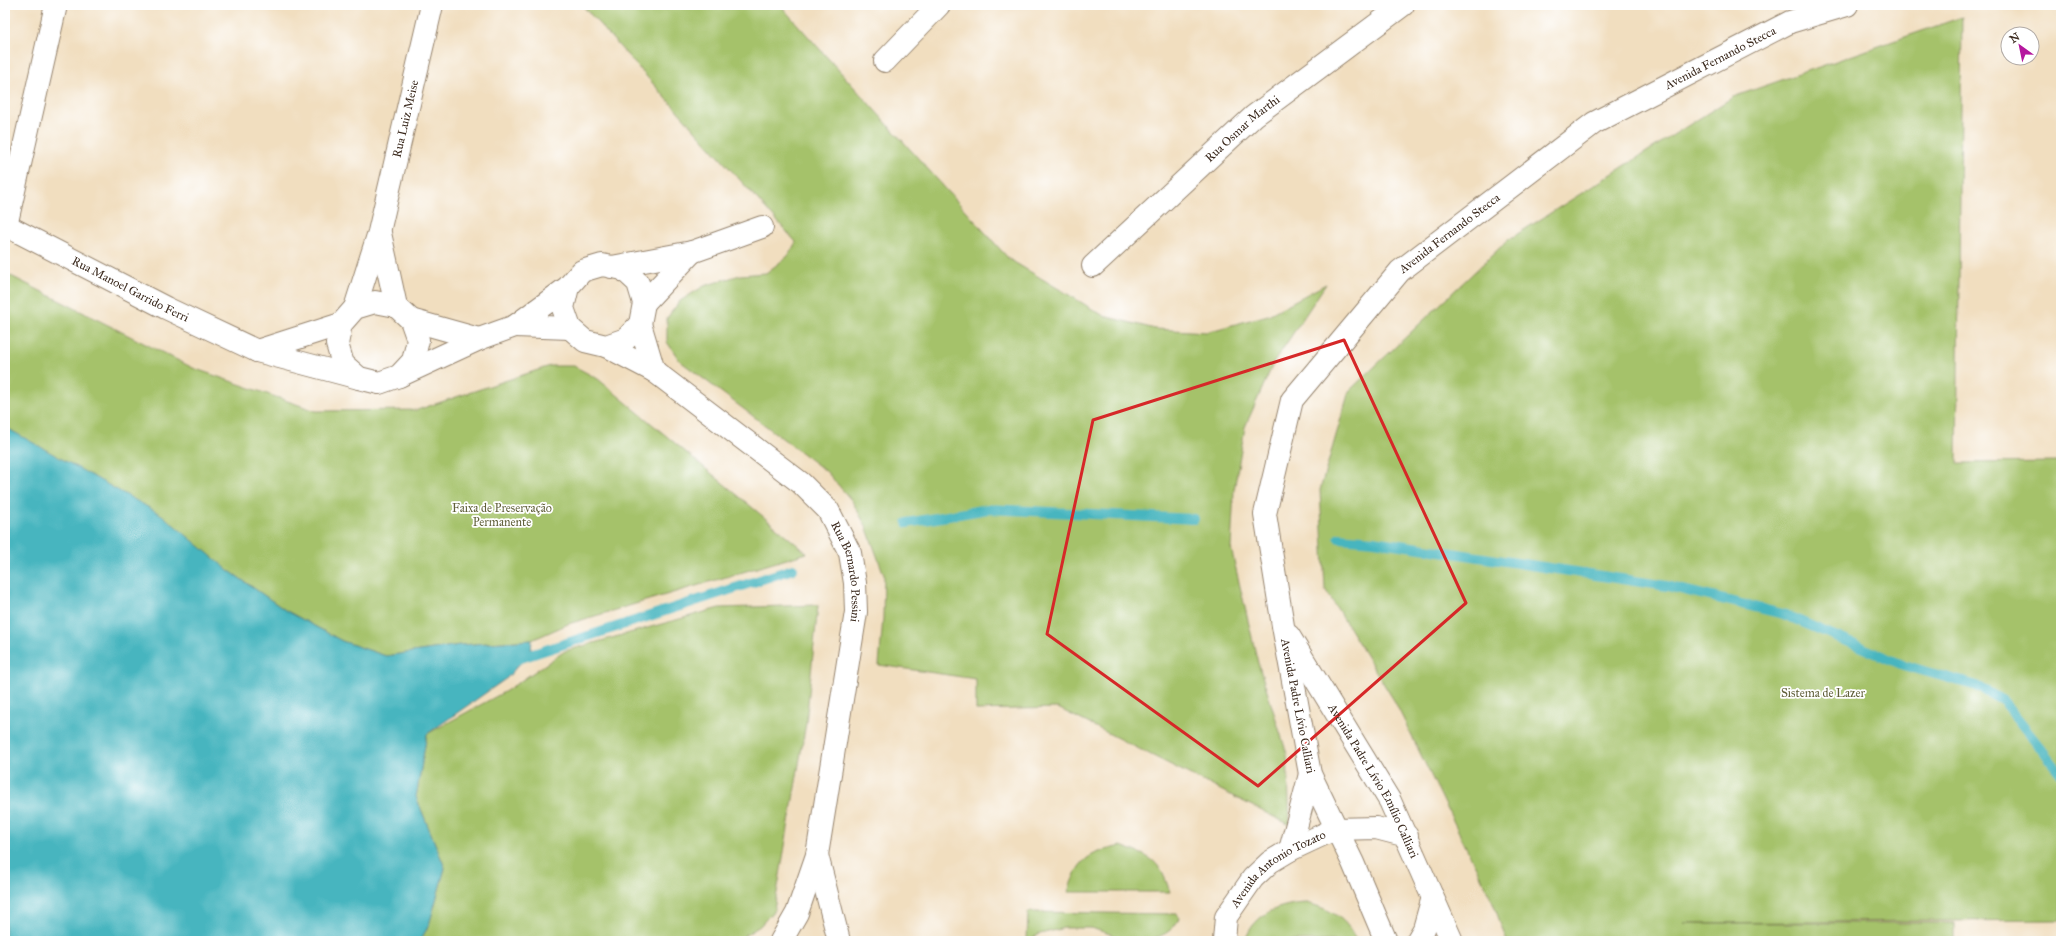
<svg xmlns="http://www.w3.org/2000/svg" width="2066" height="946" font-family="'IM FELL Great Primer',serif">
<rect width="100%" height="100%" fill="#fff"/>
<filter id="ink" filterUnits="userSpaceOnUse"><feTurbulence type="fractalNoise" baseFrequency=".025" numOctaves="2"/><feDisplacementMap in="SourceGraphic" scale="8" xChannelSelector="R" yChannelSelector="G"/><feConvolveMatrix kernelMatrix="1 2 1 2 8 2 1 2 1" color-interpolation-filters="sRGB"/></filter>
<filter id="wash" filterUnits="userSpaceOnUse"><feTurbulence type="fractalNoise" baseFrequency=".012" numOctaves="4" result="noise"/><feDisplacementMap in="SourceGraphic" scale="16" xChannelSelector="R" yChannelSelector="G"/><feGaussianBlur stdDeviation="0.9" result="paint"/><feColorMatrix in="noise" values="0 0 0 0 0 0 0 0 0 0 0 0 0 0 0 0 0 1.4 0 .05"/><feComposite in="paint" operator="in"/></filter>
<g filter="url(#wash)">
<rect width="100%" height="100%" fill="#f1debf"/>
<path fill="#a5c26a" stroke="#707644" d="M 582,5 L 780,5 L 1009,259 L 1104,316 L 1155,329 L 1207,332 L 1268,315 L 1326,284 L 1274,362 L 1245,427 L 1234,490 L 1231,548 L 1258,663 L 1287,754 L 1290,825 L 1058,708 L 976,710 L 976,679 L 879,665 L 883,618 L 884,575 L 866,526 L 852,501 L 827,472 L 680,361 L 667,342 L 667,318 L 680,301 L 704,286 L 740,275 L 766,273 L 788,256 L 796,242 Z
M 1962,17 L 1957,463 L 2061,462 L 2061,920 L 1684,923 L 1954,923 L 1954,941 L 1507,941 L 1492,900 L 1395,702 L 1325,589 L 1320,490 L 1349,391 L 1508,240 L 1733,97 Z
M 5,273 L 193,368 L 316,411 L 417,410 L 550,366 L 574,366 L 598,379 L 807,553 L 568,624 L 532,640 L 460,645 L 386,656 L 342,641 L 285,610 L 228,570 L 59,459 L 5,427 Z
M 818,605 L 806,723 L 774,910 L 760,926 L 736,941 L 420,941 L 429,925 L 445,868 L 416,797 L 427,734 L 506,691 L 565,651 L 719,608 Z
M 1121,846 C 1153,858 1159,859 1170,892 L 1068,892 C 1079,858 1087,854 1121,846 Z
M 1307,903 C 1329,909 1348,918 1356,941 L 1245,941 C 1254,913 1280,904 1307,903 Z
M 1028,912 L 1177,914 L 1179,918 C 1172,936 1150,941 1132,941 L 1091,928 L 1064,928 L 1040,934 L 1027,941 Z"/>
<path fill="#46b5bf" stroke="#40706e" d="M 5,427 L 162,515 L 228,570 L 285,610 L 342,641 L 386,656 L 460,645 L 532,640 L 531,651 L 507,678 L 427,734 L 416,797 L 445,868 L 429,925 L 420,941 L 5,941 Z"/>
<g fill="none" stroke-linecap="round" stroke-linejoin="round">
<path stroke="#46b5bf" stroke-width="10" d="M 907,523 L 988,509 L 1194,519
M 1339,538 L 1374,541 L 1667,586 L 1783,614 L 1903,665 L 1977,686 L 2003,701 L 2061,774
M 515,660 L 793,569"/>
</g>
</g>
<g filter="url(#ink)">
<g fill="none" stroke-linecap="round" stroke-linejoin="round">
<g stroke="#96846e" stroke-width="24">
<g id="minor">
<path d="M 885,61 L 939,5"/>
<path id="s1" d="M 5,225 L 166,308 L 257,351 L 359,378"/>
<path d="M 6,226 L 56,5"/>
<path d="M 380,233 L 396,306"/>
<path id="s2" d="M 1093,266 L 1254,116 L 1403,5"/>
<path d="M 612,267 L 692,252 L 762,227"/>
<path d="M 644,303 L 692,252"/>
<path id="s3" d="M 355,308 L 379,232 L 432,5"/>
<path d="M 411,320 L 479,339"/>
<path d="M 640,324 L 654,371"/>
<path d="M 515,326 L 570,328"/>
<path id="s4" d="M 606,346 L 654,371 L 801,483 L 828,510 L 850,553 L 855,583 L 856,612 L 817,855 L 797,913 L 781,941"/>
<path d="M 257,351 L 341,324 L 355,308 L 375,302 L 396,306 L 411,320 L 418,340 L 413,361 L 399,376 L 379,383 L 359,378 L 343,364 L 337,344 L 341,324"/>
<path d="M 399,376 L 479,339 L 515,326 L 568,287 L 582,271 L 602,265 L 623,269 L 638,283 L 644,303 L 640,324 L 626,339 L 606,346 L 585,341 L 570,328 L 563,308 L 568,287"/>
<path id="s5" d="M 1289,636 L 1390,801 L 1452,941"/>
<path d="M 1290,850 L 1310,774"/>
<path d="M 817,855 L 839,941"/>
<path id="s6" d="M 1224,941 L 1226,917 L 1253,878 L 1270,862 L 1290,850 L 1335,829 L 1376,828 L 1407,836"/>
<path id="s7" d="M 1386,941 L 1353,863 L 1310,774 L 1283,626 L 1265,514 L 1292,400 L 1400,271 L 1594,123 L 1790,22 L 1847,5"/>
<path d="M 1417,941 L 1424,929 L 1433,897"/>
</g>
</g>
<use href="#minor" stroke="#fff" stroke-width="22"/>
</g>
</g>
<path fill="none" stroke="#d62828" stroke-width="3" stroke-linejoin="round" d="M 1344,340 L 1466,603 L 1258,786 L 1047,634 L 1093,420 Z"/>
<g text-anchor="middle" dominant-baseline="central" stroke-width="3.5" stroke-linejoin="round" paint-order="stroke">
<g font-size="12" fill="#3b2a1e" stroke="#fff">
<text stroke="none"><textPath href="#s7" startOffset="1119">Avenida Fernando Stecca</textPath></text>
<text stroke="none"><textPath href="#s3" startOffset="196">Rua Luiz Meise</textPath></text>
<text stroke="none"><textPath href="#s2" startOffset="203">Rua Osmar Marthi</textPath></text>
<text stroke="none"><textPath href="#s7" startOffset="795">Avenida Fernando Stecca</textPath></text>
<text stroke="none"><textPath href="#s1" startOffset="141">Rua Manoel Garrido Ferri</textPath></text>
<text stroke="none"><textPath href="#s4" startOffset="343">Rua Bernardo Pessini</textPath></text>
<text transform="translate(1298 706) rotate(79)">Avenida Padre Lívio Calliari</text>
<text stroke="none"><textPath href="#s5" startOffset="168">Avenida Padre Lívio Emílio Calliari</textPath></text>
<text stroke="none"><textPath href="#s6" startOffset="97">Avenida Antonio Tozato</textPath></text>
</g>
<g font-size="12" fill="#605f39" stroke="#fff">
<text x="502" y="508">Faixa de Preservação<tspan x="502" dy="14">Permanente</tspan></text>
<text x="1823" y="693">Sistema de Lazer</text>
</g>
</g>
<rect width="2066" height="946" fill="none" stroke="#fff" stroke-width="20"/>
<g transform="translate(2020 46) rotate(327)"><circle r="19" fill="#ffffff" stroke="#b1aaa5"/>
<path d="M0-3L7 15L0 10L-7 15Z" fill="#b5179e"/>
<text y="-6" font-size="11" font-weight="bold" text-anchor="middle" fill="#3b2a1e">N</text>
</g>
</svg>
